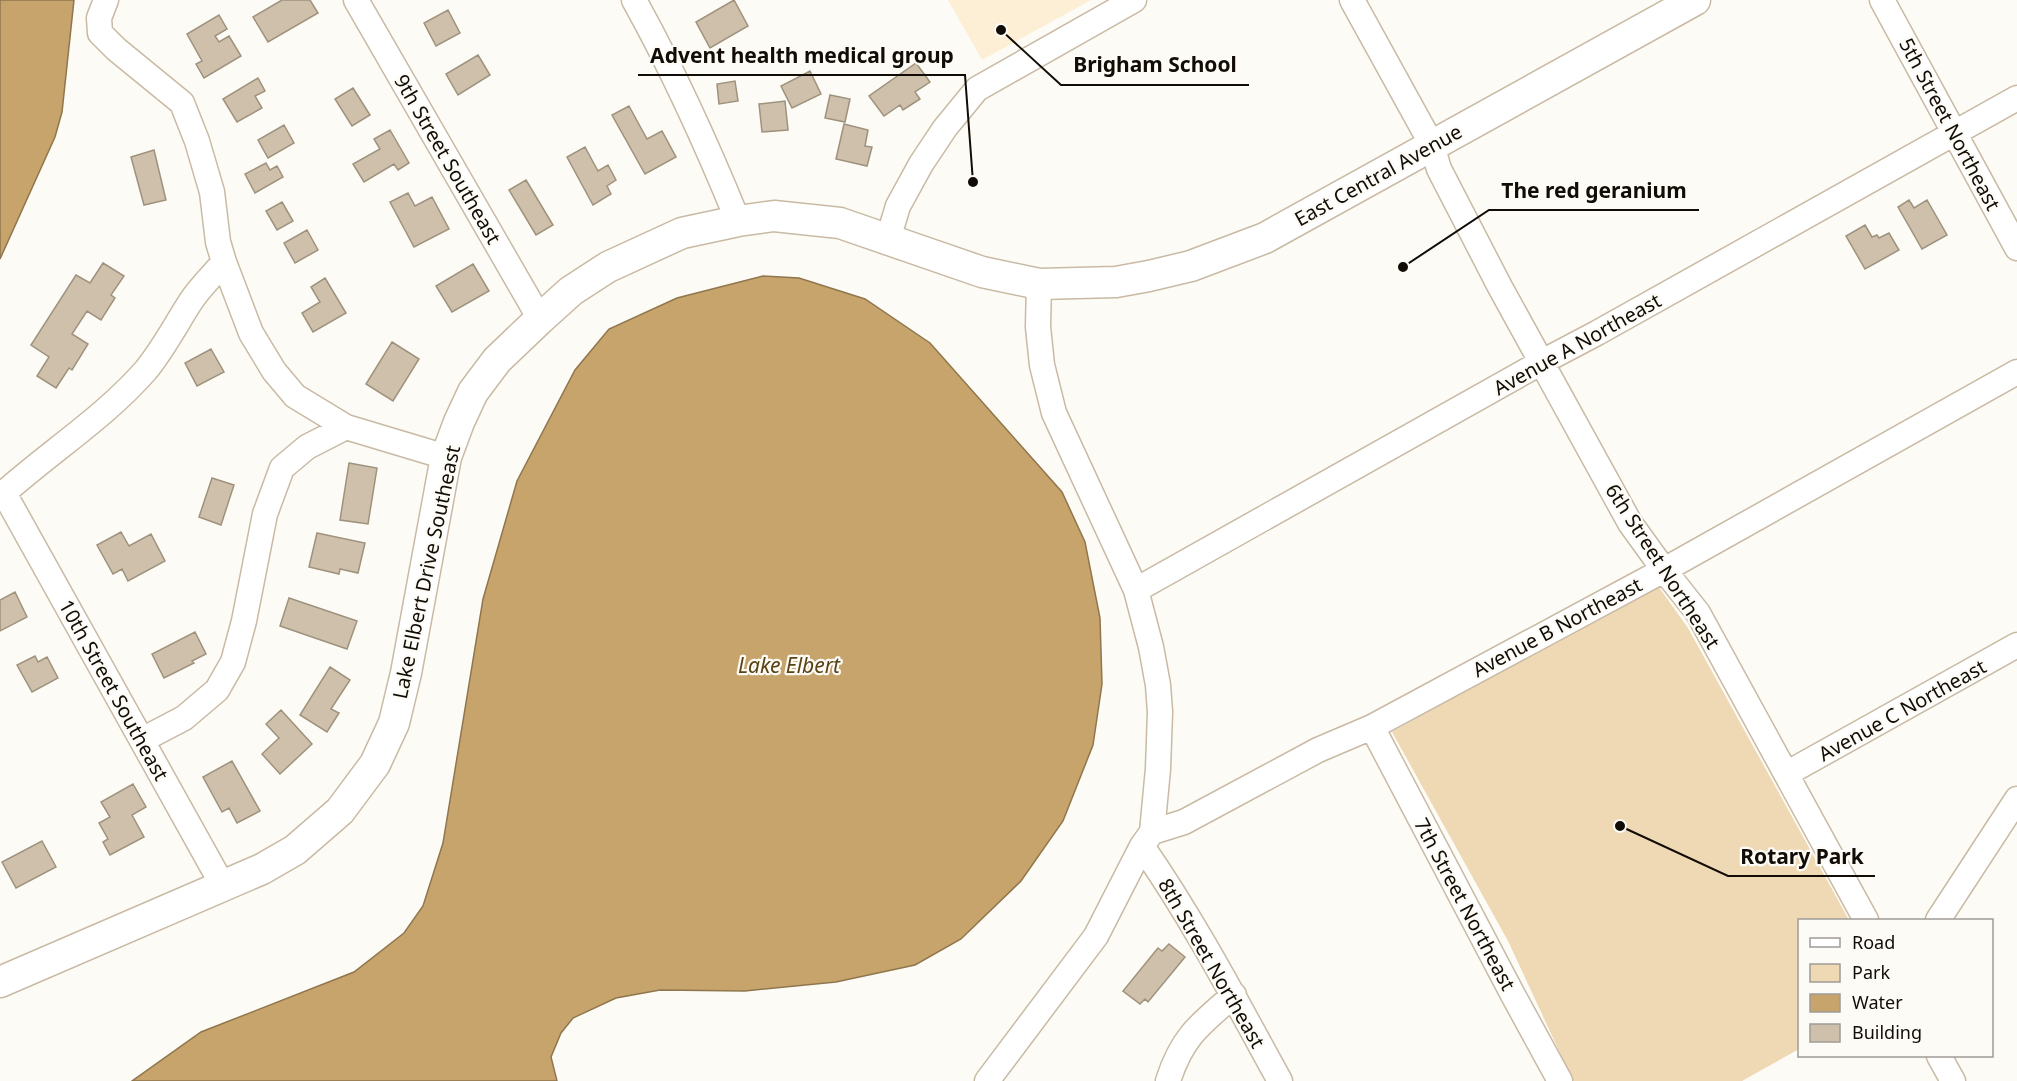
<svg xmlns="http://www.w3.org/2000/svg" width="2017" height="1081" font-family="'Noto Sans',sans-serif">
<rect width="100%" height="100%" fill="#fdfbf6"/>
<path fill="#fdeed6" d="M 948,0 L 1091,0 L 982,60 Z"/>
<path fill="#efd9b5" d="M 1658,586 L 1688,628 L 1849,920 L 1800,920 L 1799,1049 L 1742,1081 L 1573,1081 L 1508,941 L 1392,732 Z"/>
<path fill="#c6a46c" stroke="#90764d" stroke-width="1.5" d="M 0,0 L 74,0 L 62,112 L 55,137 L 0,259 Z
M 763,276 L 799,278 L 865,299 L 930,343 L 1062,492 L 1085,542 L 1100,618 L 1102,684 L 1093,745 L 1063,821 L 1021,881 L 961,939 L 915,965 L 836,982 L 745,991 L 660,990 L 616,998 L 573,1018 L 561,1033 L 551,1057 L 557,1081 L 132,1081 L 201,1032 L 354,972 L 404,933 L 423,906 L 443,843 L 483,599 L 517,481 L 575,370 L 609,329 L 677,298 Z"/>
<path fill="#cec0aa" stroke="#9f927d" stroke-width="1.5" d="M 282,0 L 310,0 L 318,13 L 268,42 L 253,17 Z
M 734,0 L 748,26 L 710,48 L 696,22 Z
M 448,10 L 460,33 L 436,46 L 424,23 Z
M 219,15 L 227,29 L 215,36 L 219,42 L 229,36 L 241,56 L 204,78 L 196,64 L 202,61 L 187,34 Z
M 478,55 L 490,75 L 458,95 L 446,74 Z
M 916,63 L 930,82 L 915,92 L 920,99 L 903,110 L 900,105 L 884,116 L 869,96 Z
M 810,71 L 821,94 L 792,108 L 781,86 Z
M 258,78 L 265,91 L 255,96 L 262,108 L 237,122 L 223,99 Z
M 735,81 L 738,101 L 719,104 L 717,84 Z
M 353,88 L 370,115 L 352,126 L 335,99 Z
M 830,95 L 850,99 L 845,122 L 825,118 Z
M 785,101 L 788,130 L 762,132 L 759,104 Z
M 629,106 L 647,139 L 662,131 L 676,157 L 645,174 L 612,115 Z
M 844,124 L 868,130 L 865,146 L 872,147 L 867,166 L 836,159 Z
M 284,125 L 294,143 L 268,158 L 258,140 Z
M 390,130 L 409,163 L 398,170 L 394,164 L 364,182 L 353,164 L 380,149 L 374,139 Z
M 585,147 L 598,171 L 608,165 L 616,180 L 607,186 L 611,194 L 593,205 L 567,157 Z
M 154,150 L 166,200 L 144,205 L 131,157 Z
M 266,163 L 270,170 L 277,166 L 283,177 L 255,193 L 245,174 Z
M 526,180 L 553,225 L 536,235 L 509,190 Z
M 408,193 L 415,206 L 432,197 L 449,229 L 414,247 L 390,202 Z
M 1909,200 L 1914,208 L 1927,200 L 1947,235 L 1922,249 L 1898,207 Z
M 282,202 L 293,221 L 277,230 L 266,211 Z
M 1865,225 L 1872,237 L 1877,235 L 1879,238 L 1889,233 L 1899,250 L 1865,269 L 1846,236 Z
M 307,230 L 318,250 L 295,263 L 284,243 Z
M 103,263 L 124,276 L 111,295 L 115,298 L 101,320 L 87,311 L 72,334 L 88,344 L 72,370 L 69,368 L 56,388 L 37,376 L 49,357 L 31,345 L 76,275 L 90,283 Z
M 473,264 L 489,291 L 452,312 L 436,286 Z
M 325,278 L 346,313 L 313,332 L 302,313 L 320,302 L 311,287 Z
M 392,342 L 419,359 L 393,401 L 366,384 Z
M 211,349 L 224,372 L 197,386 L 185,363 Z
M 349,463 L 377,468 L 368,524 L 340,520 Z
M 212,478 L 234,485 L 221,525 L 199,517 Z
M 121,532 L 129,546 L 151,534 L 165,561 L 128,581 L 122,569 L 113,574 L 97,545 Z
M 317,533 L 365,543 L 358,573 L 340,569 L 339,574 L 309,567 Z
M 15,592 L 27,617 L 0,631 L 0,600 Z
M 289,598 L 357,621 L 347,649 L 280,626 Z
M 195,632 L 206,654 L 192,661 L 194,663 L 164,678 L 152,654 Z
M 35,656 L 38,662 L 47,657 L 58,678 L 32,692 L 17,665 Z
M 330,667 L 350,680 L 331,709 L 339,713 L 327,732 L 300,715 Z
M 281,710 L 312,744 L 280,774 L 262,754 L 279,738 L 266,724 Z
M 232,761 L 260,811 L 237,823 L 229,808 L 222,812 L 203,777 Z
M 133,784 L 146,807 L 132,815 L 144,837 L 110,855 L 103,842 L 108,839 L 99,823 L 110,817 L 101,802 Z
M 42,841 L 56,867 L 16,888 L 2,862 Z
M 1169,944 L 1185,957 L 1148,1002 L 1145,999 L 1140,1004 L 1123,991 L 1158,948 L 1162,951 Z"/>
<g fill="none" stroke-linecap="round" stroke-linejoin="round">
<g stroke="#c8baa4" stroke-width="27">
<path id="minor" d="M 106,0 L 99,18 L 100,33 L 116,49 L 182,103 L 197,141 L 212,192 L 218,242 L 224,262 C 213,275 200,287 191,301 C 176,324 164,348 146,370 C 105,417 51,451 4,493 L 223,886
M 356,0 L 540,319
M 634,0 C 674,72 707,145 738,221
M 1352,0 L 1432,145 L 1439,169 L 1500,287 L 1630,523 L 1664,570 L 1698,613 L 1866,920
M 1882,0 L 2017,248
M 888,239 L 898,206 L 921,164 L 945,128 L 977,89 L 1134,0
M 224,262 L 251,333 L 274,371 L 295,396 L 346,427 L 446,457
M 1136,590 L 1542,362 L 1597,333 L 2017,98
M 1372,727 L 1513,995 L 1560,1081
M 142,740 L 184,718 L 217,690 L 233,662 L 244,621 L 265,514 L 282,468 L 307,447 L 346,427
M 1786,774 L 2017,645
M 1152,832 L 1184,822 L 1318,750 L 1372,727 L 1664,570 L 2017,372
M 1142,846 C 1194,921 1236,1001 1280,1081
M 1938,920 L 2017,799
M 1939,1056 L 1953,1081
M 987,1081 L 1096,936 L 1142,846 L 1152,832 L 1158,769 L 1160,712 L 1158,685 L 1151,647 L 1136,590 L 1054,413 L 1042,365 L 1038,327 L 1039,284
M 1168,1081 C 1182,1037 1200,1024 1234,995"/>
</g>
<g stroke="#c8baa4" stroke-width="33">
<path id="major" d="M 0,982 L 262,869 L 295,850 L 340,811 L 375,764 L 394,723 L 406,673 L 446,457 L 459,422 L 473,392 L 497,360 L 540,319 L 571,291 L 608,267 L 682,233 L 738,221 L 774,216 L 840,223 L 982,272 L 1039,284 L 1116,282 L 1149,276 L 1191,266 L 1265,238 L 1695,0"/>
</g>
<use href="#minor" stroke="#fff" stroke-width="24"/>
<use href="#major" stroke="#fff" stroke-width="30"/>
</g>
<g text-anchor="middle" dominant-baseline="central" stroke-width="4.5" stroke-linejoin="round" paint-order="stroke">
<g font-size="20" fill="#110c05" stroke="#fdfbf6">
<text transform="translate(1950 124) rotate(62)">5th Street Northeast</text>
<text transform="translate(448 159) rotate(60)">9th Street Southeast</text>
<text transform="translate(1378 175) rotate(-29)">East Central Avenue</text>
<text transform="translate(1577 344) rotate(-29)">Avenue A Northeast</text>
<text transform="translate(1663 566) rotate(57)">6th Street Northeast</text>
<text transform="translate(426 572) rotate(-78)">Lake Elbert Drive Southeast</text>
<text transform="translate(1557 627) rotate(-28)">Avenue B Northeast</text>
<text transform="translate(114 690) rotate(61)">10th Street Southeast</text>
<text transform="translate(1902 710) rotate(-29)">Avenue C Northeast</text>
<text transform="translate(1465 904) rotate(62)">7th Street Northeast</text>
<text transform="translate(1212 963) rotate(60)">8th Street Northeast</text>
</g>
<g font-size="21" font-style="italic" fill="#594215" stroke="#fdfbf6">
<text x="789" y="665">Lake Elbert</text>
</g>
</g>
<path fill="none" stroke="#110c05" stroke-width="2" d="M973 182L965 75H638M1001 30L1061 85H1249M1403 267L1489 210H1699M1620 826L1728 876H1875"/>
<g fill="#110c05" stroke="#fdfbf6" stroke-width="2">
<circle cx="973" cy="182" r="6"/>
<circle cx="1001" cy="30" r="6"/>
<circle cx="1403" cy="267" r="6"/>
<circle cx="1620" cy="826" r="6"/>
</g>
<g font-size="21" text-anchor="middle" font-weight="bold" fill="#110c05" stroke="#fdfbf6" stroke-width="4.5" stroke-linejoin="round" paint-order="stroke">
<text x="802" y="63">Advent health medical group</text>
<text x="1155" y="72">Brigham School</text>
<text x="1594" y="198">The red geranium</text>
<text x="1802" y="864">Rotary Park</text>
</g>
<rect x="1798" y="919" width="195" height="138" fill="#fdfbf6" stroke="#9f9b96" stroke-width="1.5"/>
<rect x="1810" y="938" width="30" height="9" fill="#ffffff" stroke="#9f9b96" stroke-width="1.5"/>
<text x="1852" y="949" font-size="18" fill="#110c05">Road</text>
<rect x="1810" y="964" width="30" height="18" fill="#efd9b5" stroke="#9f9b96" stroke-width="1.5"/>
<text x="1852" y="979" font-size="18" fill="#110c05">Park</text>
<rect x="1810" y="994" width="30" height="18" fill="#c6a46c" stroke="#9f9b96" stroke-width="1.5"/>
<text x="1852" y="1009" font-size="18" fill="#110c05">Water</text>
<rect x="1810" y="1024" width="30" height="18" fill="#cec0aa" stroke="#9f9b96" stroke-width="1.5"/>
<text x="1852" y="1039" font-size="18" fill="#110c05">Building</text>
</svg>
